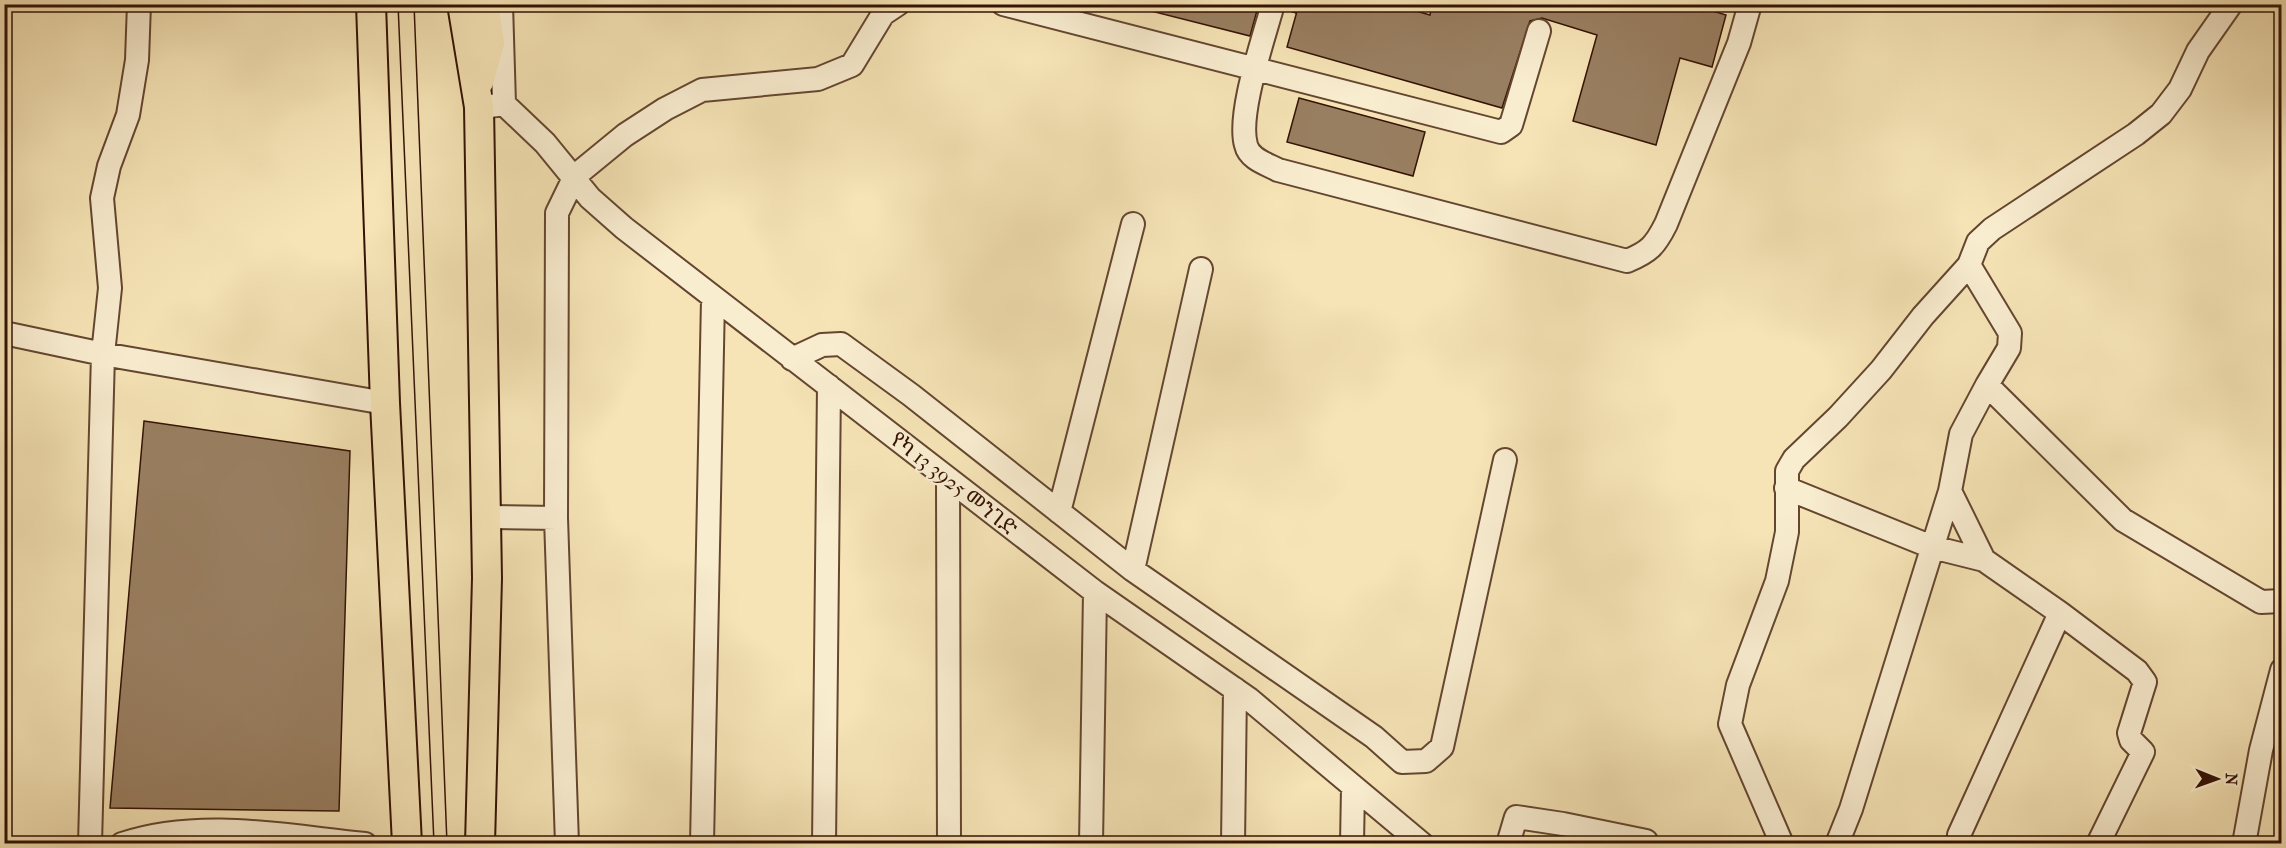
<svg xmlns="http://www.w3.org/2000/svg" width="2286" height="848" font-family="'IM FELL French Canon','Noto Serif Ethiopic',serif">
<rect width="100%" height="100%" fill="#f6e4b6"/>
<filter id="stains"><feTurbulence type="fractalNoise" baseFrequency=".00333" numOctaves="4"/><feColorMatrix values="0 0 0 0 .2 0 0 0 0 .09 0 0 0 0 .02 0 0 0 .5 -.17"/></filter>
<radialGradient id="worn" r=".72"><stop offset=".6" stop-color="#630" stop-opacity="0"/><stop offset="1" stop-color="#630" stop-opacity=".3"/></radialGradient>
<path fill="#997f61" stroke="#341204" stroke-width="1.5" d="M 1148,4 L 1251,4 L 1258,7 L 1250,36 L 1147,10 Z
M 1299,4 L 1392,4 L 1430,15 L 1432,4 L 1690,4 L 1726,15 L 1712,67 L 1680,58 L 1656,145 L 1573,121 L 1597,35 L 1542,18 L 1530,21 L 1502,108 L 1287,47 Z
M 1299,98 L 1425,132 L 1413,176 L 1287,142 Z
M 144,421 L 350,451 L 339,811 L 110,808 Z"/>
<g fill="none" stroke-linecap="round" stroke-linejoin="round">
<g stroke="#644630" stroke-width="26">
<path id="minor" d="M 1003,4 L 1501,132 L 1511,125 L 1539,31
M 1273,4 C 1264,38 1237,114 1246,145 C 1249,159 1267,164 1278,170 L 1627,261 C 1649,252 1655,246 1666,224 L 1739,43 L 1750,4
M 504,104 L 545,143 L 590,198 L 624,228 L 1095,592 L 1249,699 L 1422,844
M 490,106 L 504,104 L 501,4
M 4,333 L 103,354 L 385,403
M 792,359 L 822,345 L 841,344 L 911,395 L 1133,570 L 1374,737 L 1402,762 L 1426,761 L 1442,747 L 1505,460
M 1987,385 L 2009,348 L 2010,333 L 1969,265 L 1978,242 L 1992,229 L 2136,134 L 2161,114 L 2180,89 L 2198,51 L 2231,4
M 948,479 L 949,844
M 1786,488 L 1932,547 L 1984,560
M 1950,491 L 1961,434 L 1987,385 L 2123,520 L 2261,602 L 2282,601
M 1059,512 L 1133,224
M 486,517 L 556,518
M 1133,570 L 1201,269
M 2060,613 L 2137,671 L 2145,682 L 2129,733 L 2131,740 L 2143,752 L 2098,844
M 90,844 L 103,354 L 110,288 L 102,198 L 109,166 L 128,115 L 137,60 L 139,4
M 122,844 C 200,818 285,836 365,844
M 567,844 L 556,518 L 557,213 L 575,176 L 625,135 L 665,109 L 702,90 L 818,79 L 852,65 L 883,14 L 898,4
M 702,844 L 713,299
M 824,844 L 829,386
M 1091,844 L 1095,592
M 1233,844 L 1235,689
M 1352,844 L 1353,787
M 1508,844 L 1516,817 L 1563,824 L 1646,841
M 1782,844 L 1730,724 L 1738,685 L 1777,581 L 1787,532 L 1787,471 L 1794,459 L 1838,417 L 1881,370 L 1923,316 L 1969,265
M 1837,844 L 1851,809 L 1950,491 L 1984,560 L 2060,613 L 1959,835
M 2244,844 L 2261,750 L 2282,670"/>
</g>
<g stroke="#341204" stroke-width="32">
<path id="major" d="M 371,4 L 385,403 L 407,844
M 462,4 L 479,107 L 487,578 L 480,844
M 479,82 L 490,43 L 484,4"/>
</g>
<use href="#minor" stroke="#f9edd0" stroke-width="22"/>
<use href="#major" stroke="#f6e4b6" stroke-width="28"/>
<path stroke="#341204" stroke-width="1.5" d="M 398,4 L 434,844
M 414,4 L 447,844
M 1269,4 L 1296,13"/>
</g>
<g text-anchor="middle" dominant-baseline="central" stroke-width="4.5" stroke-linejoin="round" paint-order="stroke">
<g font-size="21" fill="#341204" stroke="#f9edd0">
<text transform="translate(954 484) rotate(38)">የካ 13 3925 መንገድ</text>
</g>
</g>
<rect width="2286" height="848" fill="none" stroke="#f6e4b6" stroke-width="24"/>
<rect x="6" y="6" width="2274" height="836" fill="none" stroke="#341204" stroke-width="3"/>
<rect x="12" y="12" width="2262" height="824" fill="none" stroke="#341204" stroke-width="1.5"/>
<g transform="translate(2217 779) rotate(91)" stroke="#f9edd0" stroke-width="4.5" paint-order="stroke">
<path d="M0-4.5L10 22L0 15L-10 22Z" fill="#341204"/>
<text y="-9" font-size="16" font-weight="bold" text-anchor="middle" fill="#341204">N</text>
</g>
<rect width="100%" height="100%" filter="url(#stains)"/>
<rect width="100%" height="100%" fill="url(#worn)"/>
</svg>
